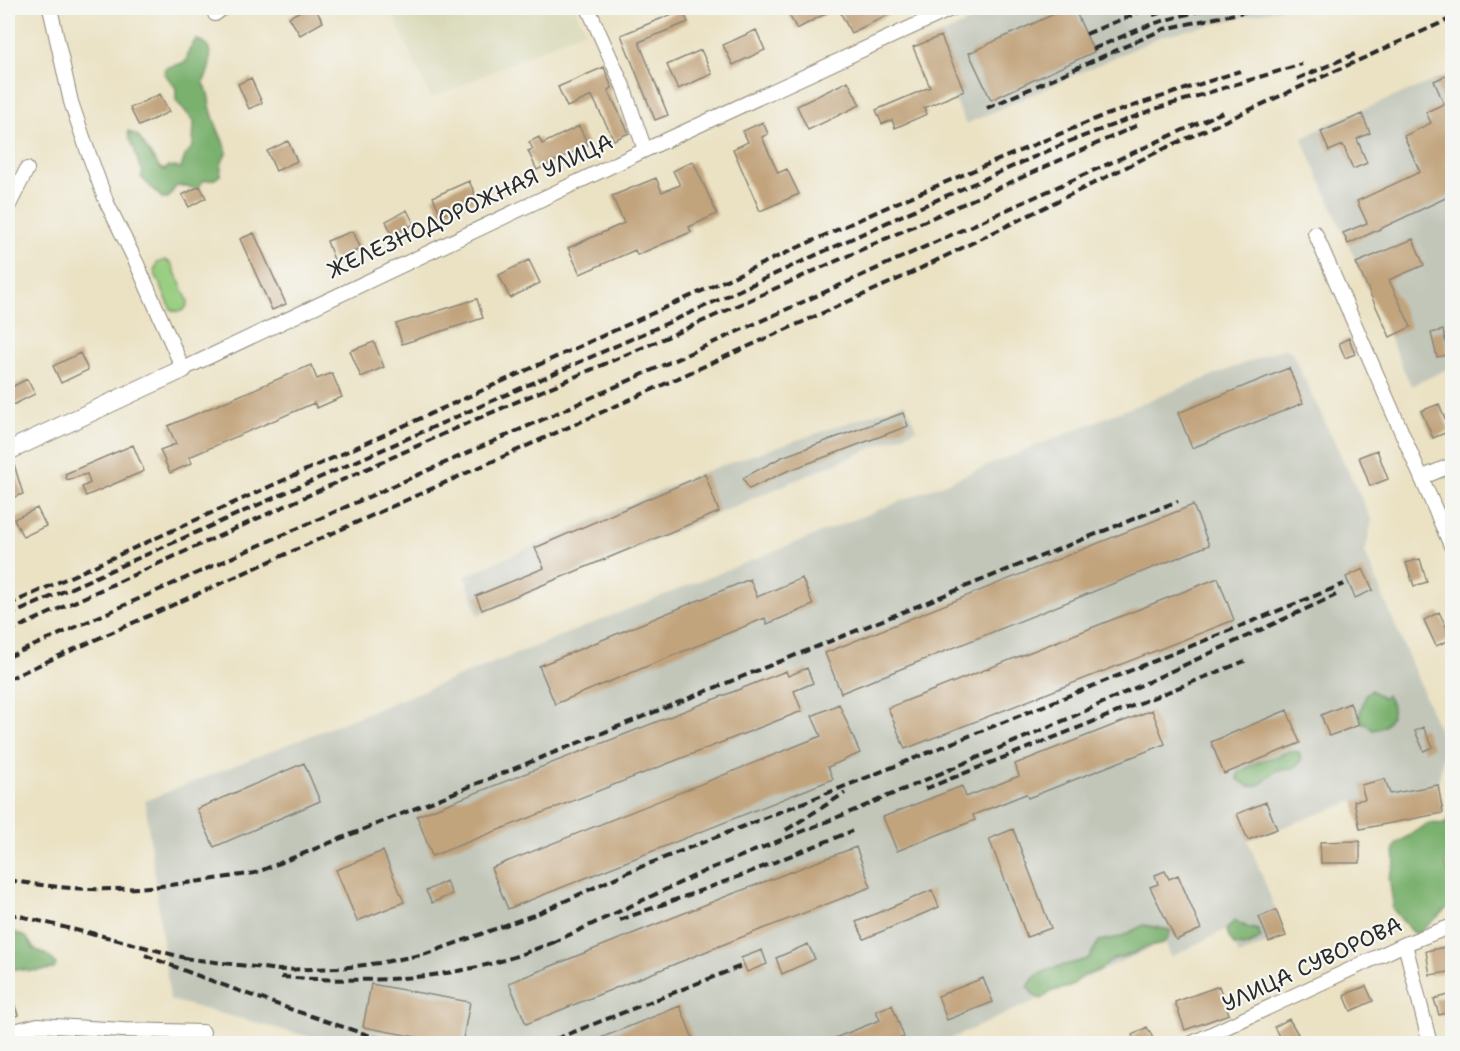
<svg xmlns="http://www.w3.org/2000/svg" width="1460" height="1051" font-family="'Shantell Sans',sans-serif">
<rect width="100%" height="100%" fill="#f6f6f2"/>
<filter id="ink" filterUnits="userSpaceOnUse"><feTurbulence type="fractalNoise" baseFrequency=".0167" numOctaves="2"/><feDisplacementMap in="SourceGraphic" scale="12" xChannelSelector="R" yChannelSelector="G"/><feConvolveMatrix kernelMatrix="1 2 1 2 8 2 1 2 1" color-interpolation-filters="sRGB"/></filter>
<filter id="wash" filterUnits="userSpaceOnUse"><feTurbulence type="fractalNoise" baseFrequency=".008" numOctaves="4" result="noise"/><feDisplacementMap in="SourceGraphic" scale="24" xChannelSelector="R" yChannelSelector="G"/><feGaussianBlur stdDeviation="1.35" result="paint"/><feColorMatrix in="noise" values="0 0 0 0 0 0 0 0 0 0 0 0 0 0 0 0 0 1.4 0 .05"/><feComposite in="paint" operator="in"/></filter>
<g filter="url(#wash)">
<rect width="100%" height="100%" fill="#ebe2c4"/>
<path fill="#d9d9b9" d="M 390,8 L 575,8 L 585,30 L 431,99 Z"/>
<path fill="#c2c6b9" d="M 1000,8 L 1284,8 L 1162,36 L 966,124 L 953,96 L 936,102 L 913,47 Z
M 1452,73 L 1452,367 L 1411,386 L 1302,139 L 1326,125 Z
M 1284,348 L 1291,351 L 1372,521 L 1365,553 L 1445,744 L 1438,785 L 1443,813 L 1360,829 L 1354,801 L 1248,840 L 1286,936 L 1239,955 L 1227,929 L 1171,957 L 1165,942 L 939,1044 L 333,1043 L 170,1000 L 145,801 L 921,493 L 1114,414 Z
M 905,403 L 917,429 L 478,615 L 465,576 L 700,473 Z"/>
<path fill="#98ce80" stroke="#627c56" stroke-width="1.5" d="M 165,260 L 171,263 L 188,301 C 187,311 179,314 171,309 L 154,271 L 157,263 Z"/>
<path fill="#7ab16e" stroke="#526e4c" stroke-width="1.5" d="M 196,39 C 199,41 202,41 205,44 C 215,52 209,73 203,82 C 209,91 208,95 210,105 C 213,122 222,137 227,152 L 222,162 L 220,175 L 215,179 L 203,181 L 198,188 C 191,189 183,184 177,186 C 173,188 171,195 168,198 L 162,198 L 141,177 L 143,171 C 134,158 138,155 133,146 C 130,140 128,138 128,131 L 138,136 L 159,167 L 164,170 L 169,166 L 181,168 L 185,156 L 193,146 L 194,121 L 176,101 L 176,88 L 164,73 L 165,68 L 186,62 L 189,50 Z
M 1371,690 L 1383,698 L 1386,695 C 1398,709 1391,728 1373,730 L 1363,722 L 1359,716 L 1366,694 Z
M 1289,751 L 1299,752 L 1301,760 C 1295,770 1289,770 1278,770 C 1263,780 1256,797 1237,778 L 1239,772 C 1245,770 1250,765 1256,763 C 1267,758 1278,757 1289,751 Z
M 1452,815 L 1452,854 L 1448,857 L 1445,862 L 1452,882 L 1451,905 L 1418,934 L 1412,932 L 1392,908 L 1393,903 L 1389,878 L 1395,862 L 1394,849 L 1396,844 L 1426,825 L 1432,823 L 1444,824 Z
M 1235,921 L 1249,928 L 1258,930 L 1261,938 L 1247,946 L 1234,945 L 1228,935 L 1227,929 Z
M 1144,925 L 1170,930 L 1169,936 L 1163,944 L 1143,948 L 1133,954 L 1114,959 L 1100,970 L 1083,976 L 1070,987 L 1051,991 L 1042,999 C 1035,997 1032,994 1028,987 C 1037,965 1070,967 1089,958 L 1099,941 L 1120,937 Z
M 8,929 L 27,938 L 34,949 L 48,955 L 56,964 L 54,969 L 31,971 L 8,968 Z"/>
<g id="blocks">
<path fill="#c1a37b" d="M 306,8 L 315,8 L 323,22 L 300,35 L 289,17 Z
M 785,8 L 836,8 L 797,29 Z
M 838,8 L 902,8 L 851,33 Z
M 1067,8 L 1074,8 L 1094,52 L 991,100 L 969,53 Z
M 682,10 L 688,22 L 639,42 L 668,115 L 655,120 L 621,35 Z
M 756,30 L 765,50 L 733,65 L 723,45 Z
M 941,36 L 964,91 L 924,108 L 927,114 L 895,128 L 892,120 L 882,124 L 876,110 L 930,87 L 913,47 Z
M 701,50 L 712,74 L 678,89 L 667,65 Z
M 604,67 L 612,88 L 608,90 L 629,133 L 614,140 L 592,96 L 567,107 L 558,87 Z
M 1452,73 L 1452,195 L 1348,244 L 1343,233 L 1367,223 L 1357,201 L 1420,172 L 1404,136 L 1431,123 L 1426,112 L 1444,104 L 1434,81 Z
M 251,78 L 262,103 L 249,109 L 238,84 Z
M 848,81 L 860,105 L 808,130 L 797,106 Z
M 160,94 L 169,112 L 139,126 L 130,108 Z
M 1362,114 L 1370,133 L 1357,139 L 1367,163 L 1353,169 L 1343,145 L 1329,151 L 1321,132 Z
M 763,122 L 768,134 L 762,137 L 778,173 L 787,169 L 799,194 L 760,211 L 733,149 L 748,142 L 743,131 Z
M 579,126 L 588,145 L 537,170 L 528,151 L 533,149 L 529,142 L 539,137 L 542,144 Z
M 288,141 L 297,161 L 276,171 L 267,151 Z
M 693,161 L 717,214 L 689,227 L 691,232 L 637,255 L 635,250 L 580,274 L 568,248 L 624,223 L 612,196 L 656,178 L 662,192 L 680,185 L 673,171 Z
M 469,181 L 478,200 L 441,215 L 433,197 Z
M 200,186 L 206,198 L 189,207 L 182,195 Z
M 407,210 L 414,224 L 392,235 L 386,221 Z
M 353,231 L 361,249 L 334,260 L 327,241 Z
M 254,233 L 286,304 L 272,310 L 240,239 Z
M 1413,239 L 1424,265 L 1389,280 L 1411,327 L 1390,337 L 1356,263 Z
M 529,260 L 540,283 L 510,298 L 499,275 Z
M 477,299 L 483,318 L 402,344 L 396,324 Z
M 1443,330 L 1448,355 L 1437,357 L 1431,333 Z
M 1349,338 L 1355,354 L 1345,358 L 1339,343 Z
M 374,342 L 384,367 L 361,377 L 350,351 Z
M 80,353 L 88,370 L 61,383 L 53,366 Z
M 311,365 L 317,379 L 332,373 L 342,397 L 317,408 L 314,403 L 189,457 L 192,463 L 170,473 L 160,450 L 176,444 L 168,426 Z
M 1289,368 L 1303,403 L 1192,448 L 1178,413 Z
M 27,379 L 35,394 L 11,406 L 8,398 L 8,389 Z
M 1439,404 L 1450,431 L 1433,438 L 1421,411 Z
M 903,413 L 908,426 L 785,472 L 749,489 L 743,478 L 782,457 Z
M 133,445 L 144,471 L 86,496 L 82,487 L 90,483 L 87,474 L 67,480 L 65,474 Z
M 1377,450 L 1388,479 L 1370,486 L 1359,457 Z
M 13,461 L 23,494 L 8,499 L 8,462 Z
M 705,474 L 719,512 L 482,610 L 476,596 L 544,568 L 535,548 Z
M 1193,505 L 1209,545 L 841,693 L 825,653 Z
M 37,508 L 46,526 L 23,537 L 14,519 Z
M 1420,559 L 1427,582 L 1414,586 L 1406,563 Z
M 1363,569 L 1373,590 L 1355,598 L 1346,577 Z
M 802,578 L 813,605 L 767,624 L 765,618 L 555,704 L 539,666 L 750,579 L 757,597 Z
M 1218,578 L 1234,620 L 905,749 L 888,708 Z
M 1439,612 L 1452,639 L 1436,646 L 1424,620 Z
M 807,668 L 813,683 L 794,691 L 802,711 L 432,856 L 417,816 L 786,671 L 788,676 Z
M 1350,703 L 1359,725 L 1329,736 L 1321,715 Z
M 839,704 L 860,753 L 828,767 L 833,779 L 508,909 L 491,868 L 821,736 L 812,716 Z
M 1152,710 L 1165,744 L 1028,798 L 1026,794 L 973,815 L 975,820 L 897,851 L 883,817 L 962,786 L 966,797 L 1019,776 L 1015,764 Z
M 1287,710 L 1300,743 L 1224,774 L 1211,742 Z
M 1423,727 L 1433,747 L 1424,751 L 1415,731 Z
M 304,763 L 320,801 L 214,847 L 197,809 Z
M 1385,779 L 1390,794 L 1438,785 L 1443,813 L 1360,829 L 1354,801 L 1365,799 L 1361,785 Z
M 1266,802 L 1277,829 L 1248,840 L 1237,814 Z
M 1013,829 L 1051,928 L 1027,937 L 989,839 Z
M 1360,841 L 1360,863 L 1321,863 L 1320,842 Z
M 856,847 L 871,887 L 742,937 L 526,1024 L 509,983 L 727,896 Z
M 383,851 L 404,902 L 357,921 L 336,870 Z
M 1165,871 L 1169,879 L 1178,875 L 1201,929 L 1176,940 L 1150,887 L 1158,884 L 1155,875 Z
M 446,881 L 452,894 L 432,903 L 426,891 Z
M 932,890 L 939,907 L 864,939 L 856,922 Z
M 1276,910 L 1286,936 L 1269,942 L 1259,917 Z
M 808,944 L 815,959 L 782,974 L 776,958 Z
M 1445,947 L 1449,972 L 1430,975 L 1426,951 Z
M 762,950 L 767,964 L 747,972 L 741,958 Z
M 983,978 L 993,1002 L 947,1020 L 938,996 Z
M 371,984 L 470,1002 L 462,1044 L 453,1044 L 363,1027 Z
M 1219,986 L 1229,1014 L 1185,1030 L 1175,1002 Z
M 1366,986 L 1373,1001 L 1351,1011 L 1344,995 Z
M 9,988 L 18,1015 L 8,1019 L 8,989 Z
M 1452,994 L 1452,1011 L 1439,1015 L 1434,999 Z
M 892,1005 L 904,1037 L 887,1044 L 820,1044 L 880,1020 L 876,1011 Z
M 680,1006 L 695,1044 L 588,1044 L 588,1043 Z
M 1289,1019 L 1298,1034 L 1283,1043 L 1274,1027 Z
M 1147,1027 L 1156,1044 L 1136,1044 L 1132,1035 Z"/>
</g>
</g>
<g filter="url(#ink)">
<use href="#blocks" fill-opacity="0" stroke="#8b8678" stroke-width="1.5"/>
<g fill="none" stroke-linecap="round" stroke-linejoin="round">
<g stroke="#8b8678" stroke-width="16">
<path id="street" d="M 50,8 L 71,102 L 87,149 L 106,201 L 137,264 L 183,369 L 645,150 L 953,8
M 588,8 L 623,86 L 645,150
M 215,14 L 223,8
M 8,207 L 27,169
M 1315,233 L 1452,548
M 1423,477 L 1452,465
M 1405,944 L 1430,1044
M 8,1038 L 18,1030 L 38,1025 L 123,1030 L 203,1032
M 1190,1044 L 1405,944 L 1452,926"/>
</g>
<g stroke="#8b8678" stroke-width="20">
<path id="secondary" d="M 8,451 L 183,369"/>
</g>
<use href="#street" stroke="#fff" stroke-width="14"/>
<use href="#secondary" stroke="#fff" stroke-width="18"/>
<path stroke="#2b2b2b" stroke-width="4" stroke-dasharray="9 4.5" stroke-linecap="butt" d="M 1109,11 L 1119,8
M 1153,15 L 1175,8
M 1086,34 L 1149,8
M 1093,49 L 1152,24 L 1210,8
M 1297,79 L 1355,54
M 987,108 L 1164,29 L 1262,8
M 8,605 L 894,204 L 1100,117 L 1240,71
M 8,616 L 690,313 L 914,210 L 1068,142 L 1155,109 L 1302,64
M 8,632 L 472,421 L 672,335 L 1138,125
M 8,657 L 564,410 L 1223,112
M 8,679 L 905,276 L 1159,151 L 1452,18
M 925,789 L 1245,661
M 786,830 L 845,793
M 8,880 C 43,886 77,890 113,889 C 161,888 208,880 255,873 L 1178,501
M 8,913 L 95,935
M 620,920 L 735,878 L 852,831
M 88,932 L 189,959
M 552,943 L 707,870 L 860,808 L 1072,717 L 1336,595
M 145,955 C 227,988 311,1017 396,1044
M 183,958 L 279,970 L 341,968 L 379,963 L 426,954 L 539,913 L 628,872 L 868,777 L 1344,584
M 281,977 C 353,982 419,982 490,964 C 514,958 537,948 560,940
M 543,1044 L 744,965"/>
</g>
</g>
<g text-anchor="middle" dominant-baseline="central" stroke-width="4.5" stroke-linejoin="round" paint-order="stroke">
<g font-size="22" fill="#2b2b2b" stroke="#f6f6f2">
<text transform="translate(470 206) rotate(-25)">ЖЕЛЕЗНОДОРОЖНАЯ УЛИЦА</text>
<text transform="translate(1312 964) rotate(-25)">УЛИЦА СУВОРОВА</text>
</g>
</g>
<rect width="1460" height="1051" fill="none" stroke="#f6f6f2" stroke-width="30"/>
</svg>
